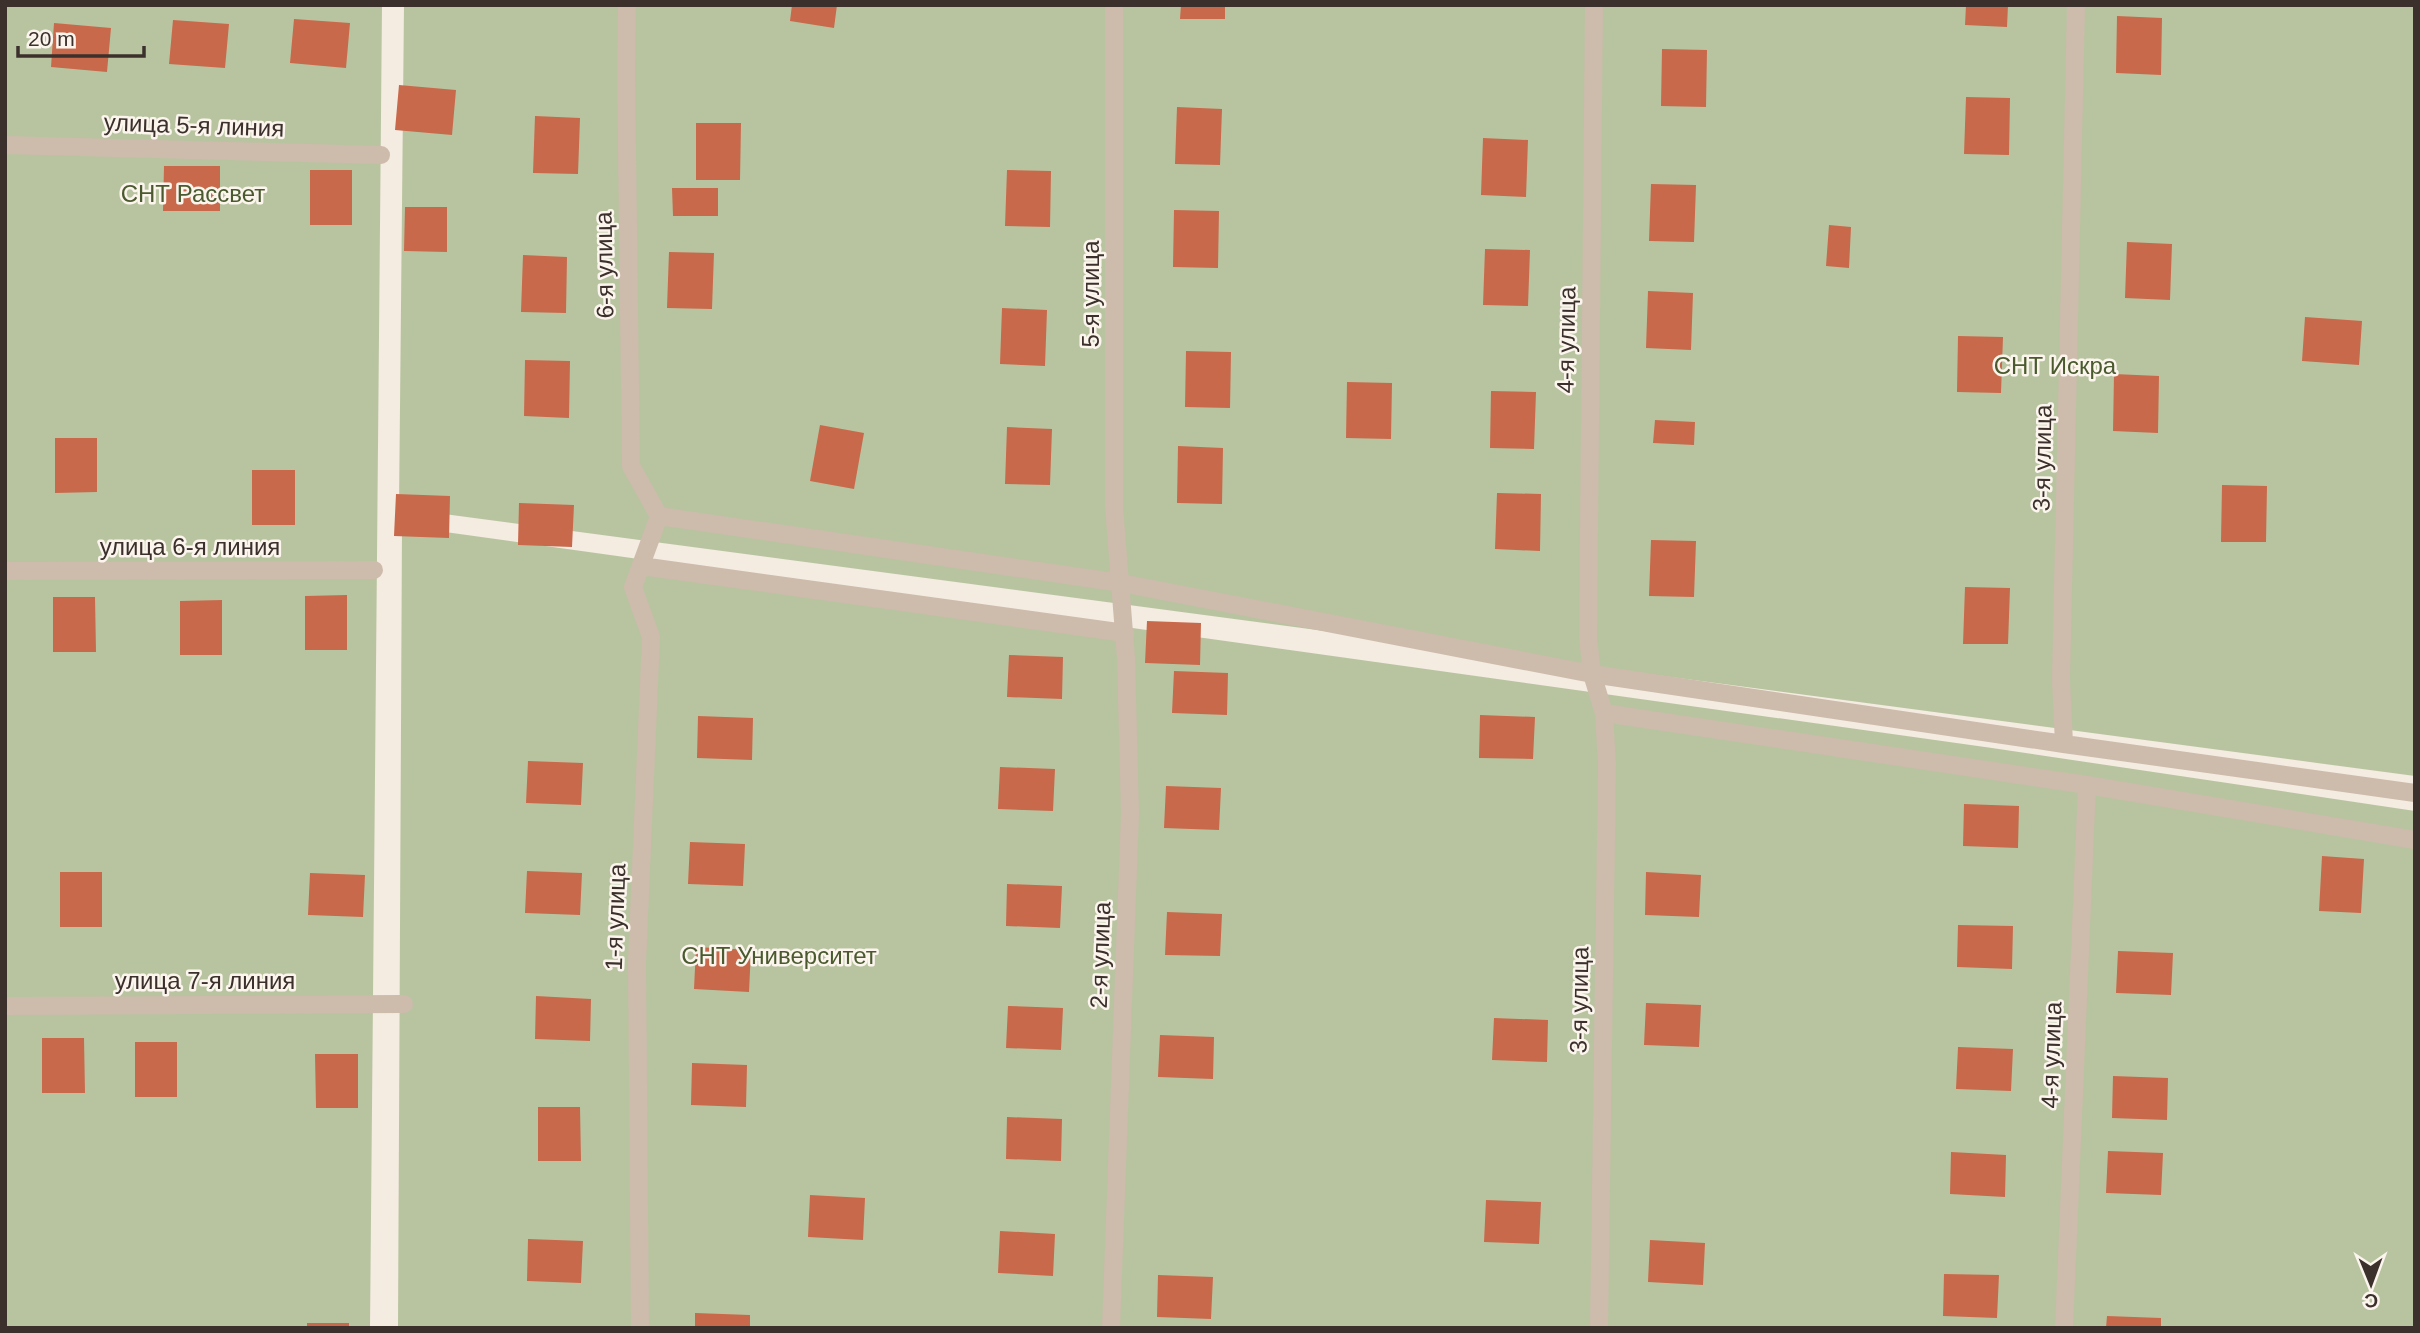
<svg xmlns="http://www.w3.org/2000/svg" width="2420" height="1333" font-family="Arial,sans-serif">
<rect width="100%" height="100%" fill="#f4ebe1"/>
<path fill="#b8c4a0" d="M 5,5 L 382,5 L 370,1328 L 5,1328 Z
M 404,5 L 2415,5 L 2415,776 L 399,508 Z
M 402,526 L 1992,748 L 2415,811 L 2415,1328 L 398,1328 Z"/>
<path fill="#c8694b" d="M 792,5 L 837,5 L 834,28 L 790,21 Z
M 1181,5 L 1225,5 L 1225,19 L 1180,19 Z
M 1966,5 L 2008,5 L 2007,27 L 1965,25 Z
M 2117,16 L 2162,18 L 2161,75 L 2116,73 Z
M 294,19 L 350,23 L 346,68 L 290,63 Z
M 173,20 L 229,24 L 225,68 L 169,64 Z
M 54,23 L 111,28 L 107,72 L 51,67 Z
M 1662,49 L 1707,50 L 1706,107 L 1661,106 Z
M 399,85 L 456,90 L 452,135 L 395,130 Z
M 1966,97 L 2010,98 L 2009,155 L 1964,154 Z
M 1177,107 L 1222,109 L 1220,165 L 1175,164 Z
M 535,116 L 580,118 L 578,174 L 533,173 Z
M 696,123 L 741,123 L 740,180 L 696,180 Z
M 1483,138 L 1528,140 L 1526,197 L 1481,195 Z
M 164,166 L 220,166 L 220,211 L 163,211 Z
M 310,170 L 352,170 L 352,225 L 310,225 Z
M 1007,170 L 1051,171 L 1050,227 L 1005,226 Z
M 1651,184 L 1696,185 L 1694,242 L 1649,241 Z
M 672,188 L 718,188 L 718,216 L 673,216 Z
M 405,207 L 447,207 L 447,252 L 404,251 Z
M 1174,210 L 1219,211 L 1218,268 L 1173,267 Z
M 1829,225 L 1851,227 L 1849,268 L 1826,266 Z
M 2127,242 L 2172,244 L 2170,300 L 2125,298 Z
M 1485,249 L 1530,250 L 1528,306 L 1483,305 Z
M 669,252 L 714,253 L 712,309 L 667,308 Z
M 523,255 L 567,257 L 566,313 L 521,312 Z
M 1648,291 L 1693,293 L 1691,350 L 1646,348 Z
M 1002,308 L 1047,310 L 1045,366 L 1000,364 Z
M 2305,317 L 2362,321 L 2359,365 L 2302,361 Z
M 1958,336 L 2003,337 L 2001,393 L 1957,392 Z
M 1186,351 L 1231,352 L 1230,408 L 1185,407 Z
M 525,360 L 570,361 L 569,418 L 524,416 Z
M 2114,374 L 2159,376 L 2158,433 L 2113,431 Z
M 1347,382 L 1392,383 L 1391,439 L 1346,438 Z
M 1491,391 L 1536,392 L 1534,449 L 1490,448 Z
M 1655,420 L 1695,422 L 1694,445 L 1653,443 Z
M 820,425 L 864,433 L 854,489 L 810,481 Z
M 1007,427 L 1052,429 L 1050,485 L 1005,484 Z
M 55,438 L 97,438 L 97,492 L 55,493 Z
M 1178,446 L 1223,448 L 1222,504 L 1177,503 Z
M 252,470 L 295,470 L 295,525 L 252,525 Z
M 2222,485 L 2267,486 L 2266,542 L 2221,542 Z
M 1497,493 L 1541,494 L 1540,551 L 1495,549 Z
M 396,494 L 450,496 L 449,538 L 394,536 Z
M 519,503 L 574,505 L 572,547 L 518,545 Z
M 1651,540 L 1696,541 L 1694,597 L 1649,596 Z
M 1965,587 L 2010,588 L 2008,644 L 1963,644 Z
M 347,595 L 347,650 L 305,650 L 305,596 Z
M 53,597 L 95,597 L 96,652 L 53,652 Z
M 222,600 L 222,655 L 180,655 L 180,601 Z
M 1147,621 L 1201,623 L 1200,665 L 1145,663 Z
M 1009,655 L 1063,657 L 1062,699 L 1007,697 Z
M 1174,671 L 1228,673 L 1227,715 L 1172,713 Z
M 1480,715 L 1535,717 L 1533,759 L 1479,758 Z
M 698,716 L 753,718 L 752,760 L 697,758 Z
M 528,761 L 583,763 L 581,805 L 526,803 Z
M 1000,767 L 1055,769 L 1053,811 L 998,809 Z
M 1166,786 L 1221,788 L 1219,830 L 1164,828 Z
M 1964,804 L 2019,806 L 2018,848 L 1963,846 Z
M 690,842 L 745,844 L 743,886 L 688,884 Z
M 2322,856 L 2364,859 L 2361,913 L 2319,911 Z
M 527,871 L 582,873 L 580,915 L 525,913 Z
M 60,872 L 102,872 L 102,927 L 60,927 Z
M 1646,872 L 1701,875 L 1699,917 L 1645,915 Z
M 310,873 L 365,875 L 363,917 L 308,915 Z
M 1007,884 L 1062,886 L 1060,928 L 1006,926 Z
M 1167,912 L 1222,914 L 1220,956 L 1165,955 Z
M 1958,925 L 2013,926 L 2012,969 L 1957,967 Z
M 696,947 L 751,950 L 749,992 L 694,989 Z
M 2118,951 L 2173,953 L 2171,995 L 2116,993 Z
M 536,996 L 591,999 L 590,1041 L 535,1039 Z
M 1646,1003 L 1701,1005 L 1699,1047 L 1644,1045 Z
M 1008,1006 L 1063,1008 L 1061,1050 L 1006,1048 Z
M 1494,1018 L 1548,1020 L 1547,1062 L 1492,1060 Z
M 1160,1035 L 1214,1037 L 1213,1079 L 1158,1077 Z
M 42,1038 L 84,1038 L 85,1093 L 42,1093 Z
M 135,1042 L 177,1042 L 177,1097 L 135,1097 Z
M 1958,1047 L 2013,1049 L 2011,1091 L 1956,1089 Z
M 315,1054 L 358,1054 L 358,1108 L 316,1108 Z
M 692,1063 L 747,1065 L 746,1107 L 691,1105 Z
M 2113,1076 L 2168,1078 L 2167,1120 L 2112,1118 Z
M 538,1107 L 580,1107 L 581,1161 L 538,1161 Z
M 1007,1117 L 1062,1119 L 1061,1161 L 1006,1159 Z
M 2108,1151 L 2163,1153 L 2161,1195 L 2106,1193 Z
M 1951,1152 L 2006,1155 L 2005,1197 L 1950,1194 Z
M 810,1195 L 865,1198 L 863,1240 L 808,1237 Z
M 1486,1200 L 1541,1202 L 1539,1244 L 1484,1242 Z
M 1000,1231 L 1055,1234 L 1053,1276 L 998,1273 Z
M 528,1239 L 583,1241 L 581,1283 L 527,1281 Z
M 1650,1240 L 1705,1243 L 1703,1285 L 1648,1282 Z
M 1944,1274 L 1999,1275 L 1997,1318 L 1943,1316 Z
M 1158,1275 L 1213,1277 L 1211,1319 L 1157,1317 Z
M 695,1313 L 750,1315 L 750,1328 L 695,1328 Z
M 2107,1316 L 2161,1318 L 2161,1328 L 2106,1328 Z
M 307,1323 L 349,1323 L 349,1328 L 307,1328 Z"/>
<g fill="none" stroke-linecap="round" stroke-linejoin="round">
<path stroke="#cdbbac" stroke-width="18" d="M 627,5 L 626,71 L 631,466 L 659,516
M 1594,5 L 1588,638 L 1592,674 L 1604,713 L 1607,765 L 1599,1328
M 5,145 L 381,155
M 659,516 L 1121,583 L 1592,674 L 2064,744 L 2415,793
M 641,566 L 1125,633
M 5,571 L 374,570
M 1604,713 L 2087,785 L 2415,840
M 2064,744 L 2061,679 L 2076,5
M 5,1006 L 404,1004
M 640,1328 L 637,963 L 651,637 L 633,587 L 659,516
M 1111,1328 L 1130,813 L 1126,658 L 1114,507 L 1114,5
M 2064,1328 L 2087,785"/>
</g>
<g text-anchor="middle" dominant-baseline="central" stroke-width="5" stroke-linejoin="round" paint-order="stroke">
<g font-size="24" fill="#3b302b" stroke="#fbf5ee">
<text transform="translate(194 125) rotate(2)">улица 5-я линия</text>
<text transform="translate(604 265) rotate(-91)">6-я улица</text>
<text transform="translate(1090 294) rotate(-90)">5-я улица</text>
<text transform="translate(1566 340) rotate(-89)">4-я улица</text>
<text transform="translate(2042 458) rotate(-89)">3-я улица</text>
<text x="190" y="546">улица 6-я линия</text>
<text transform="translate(615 917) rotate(-88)">1-я улица</text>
<text transform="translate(1100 955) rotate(-88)">2-я улица</text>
<text x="205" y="980">улица 7-я линия</text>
<text transform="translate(1579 1000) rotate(-89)">3-я улица</text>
<text transform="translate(2051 1055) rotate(-88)">4-я улица</text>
</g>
<g font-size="24" fill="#4a5a2e" stroke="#fbf5ee">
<text x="193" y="193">СНТ Рассвет</text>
<text x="2055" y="365">СНТ Искра</text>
<text x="779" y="955">СНТ Университет</text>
</g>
</g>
<rect width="2420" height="1333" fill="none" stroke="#3b302b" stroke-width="14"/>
<g transform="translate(2371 1284) rotate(179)" stroke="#fbf5ee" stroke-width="5" paint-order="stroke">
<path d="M0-5L12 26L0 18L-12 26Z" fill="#3b302b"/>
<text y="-10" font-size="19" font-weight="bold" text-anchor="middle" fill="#3b302b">С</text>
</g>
<path d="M18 46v10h126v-10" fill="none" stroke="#3b302b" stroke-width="3.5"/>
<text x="28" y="46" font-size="21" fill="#3b302b" stroke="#fbf5ee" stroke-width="5" paint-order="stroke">20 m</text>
</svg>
